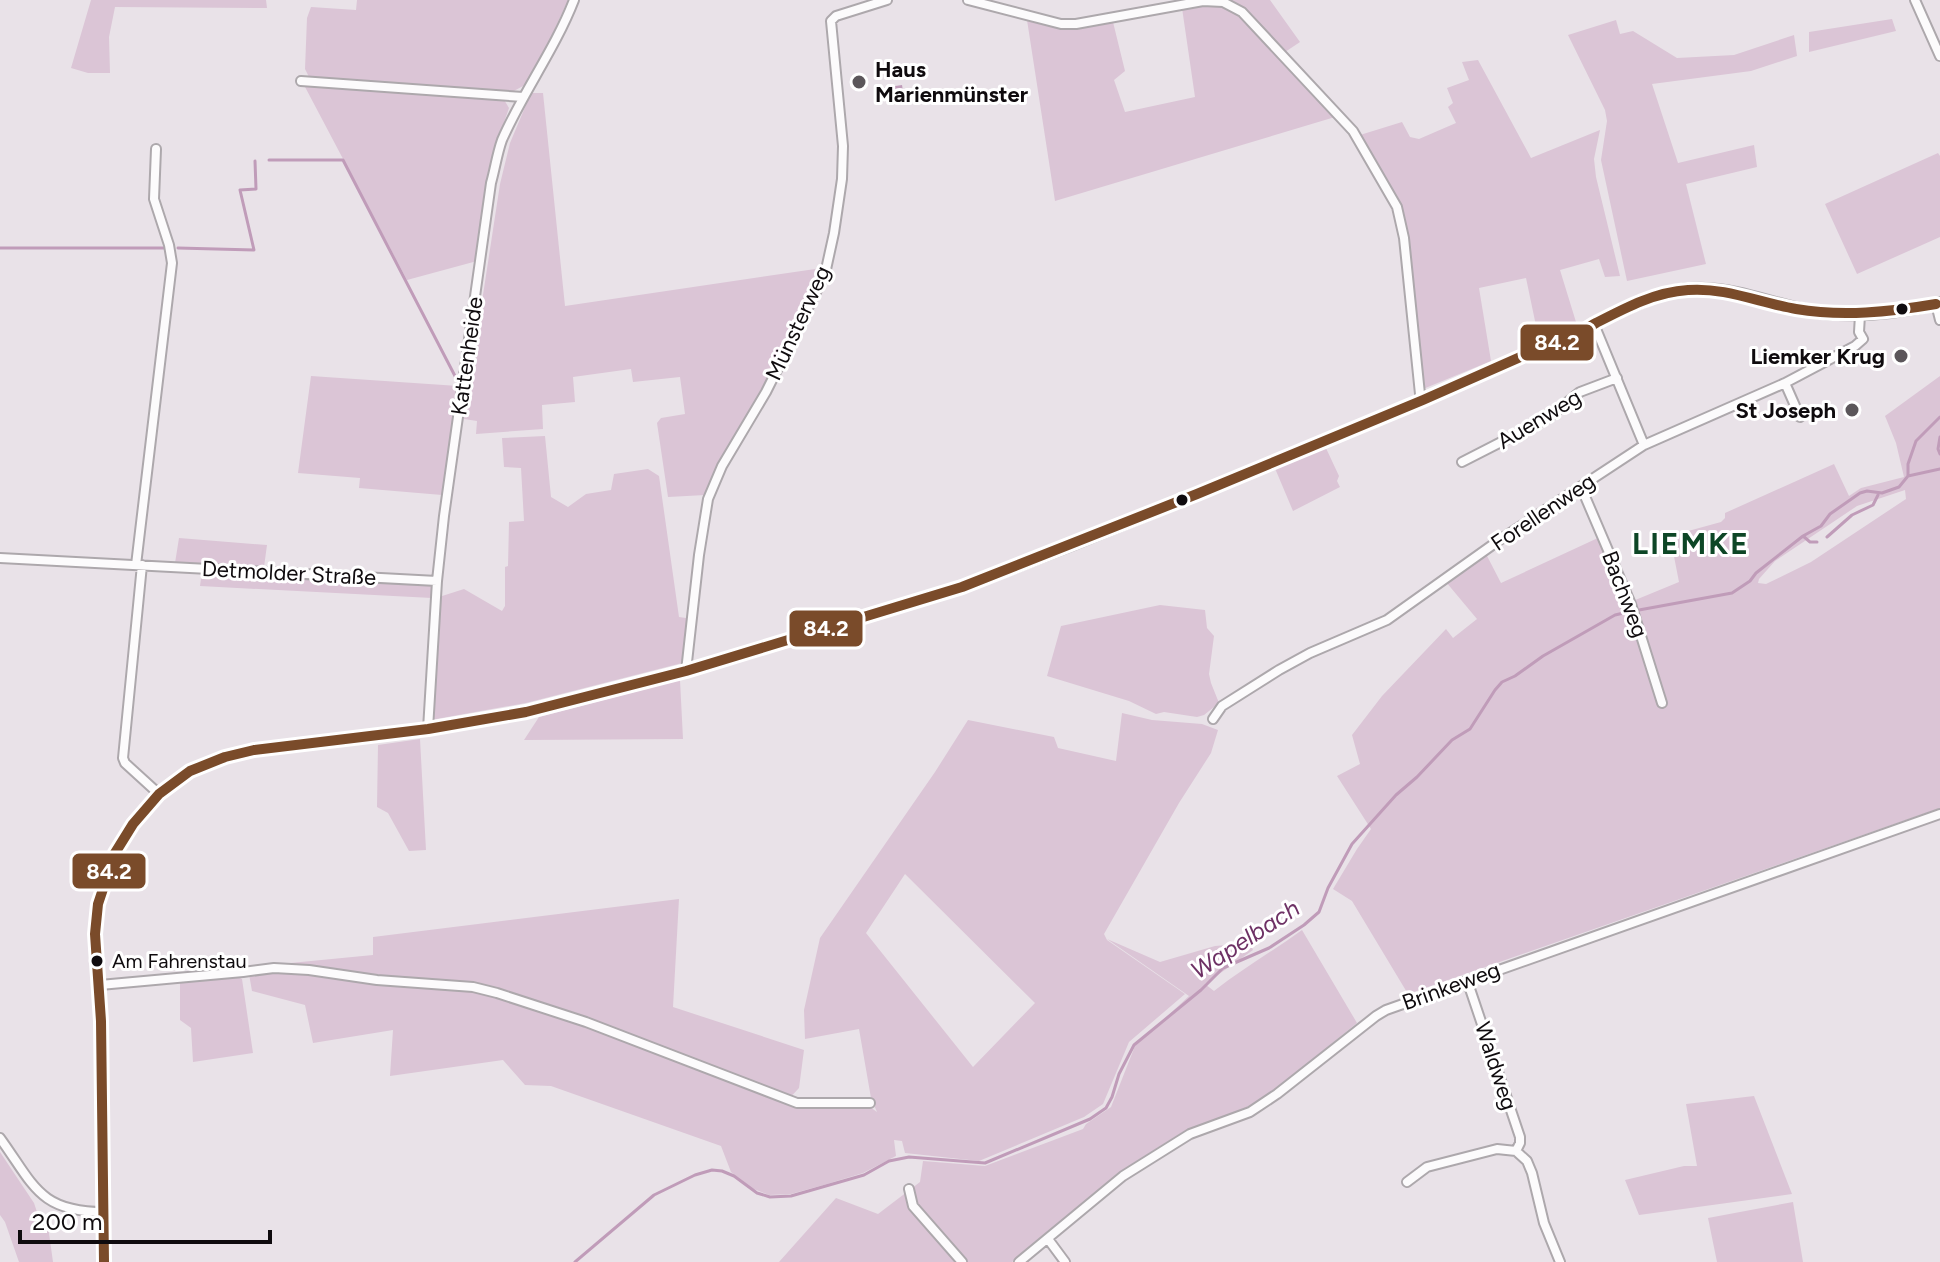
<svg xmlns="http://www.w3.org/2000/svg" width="1940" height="1262" font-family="Figtree,sans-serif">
<rect width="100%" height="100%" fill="#e9e2e8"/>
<path fill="#dbc5d6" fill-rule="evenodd" d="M 91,0 L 266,0 L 267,8 L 115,7 L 109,37 L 110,73 L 88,73 L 71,68 Z
M 357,0 L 568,0 L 546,48 L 525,85 L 510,93 L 317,81 L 309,77 L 305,69 L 307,18 L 311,7 L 356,10 Z
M 1228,0 L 1270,0 L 1300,42 L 1285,52 L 1245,9 Z
M 1206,5 L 1222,7 L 1239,16 L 1335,117 L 1055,201 L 1027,20 L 1077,28 L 1113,22 L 1125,71 L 1114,80 L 1125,112 L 1195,97 L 1182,8 Z
M 1892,19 L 1896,31 L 1809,52 L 1809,32 Z
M 1616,20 L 1620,34 L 1633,31 L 1677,58 L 1734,55 L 1794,35 L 1797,56 L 1751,71 L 1652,84 L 1678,163 L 1754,145 L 1757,167 L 1686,184 L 1706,264 L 1627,281 L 1601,160 L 1607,121 L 1605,110 L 1568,35 Z
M 1478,60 L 1531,158 L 1600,130 L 1594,159 L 1596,177 L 1620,276 L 1605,277 L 1599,259 L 1560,270 L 1576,322 L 1539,340 L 1526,278 L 1479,288 L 1491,361 L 1423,389 L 1399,205 L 1360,135 L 1402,122 L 1410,137 L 1419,139 L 1456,123 L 1448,107 L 1453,103 L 1447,88 L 1469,80 L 1462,62 Z
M 304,85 L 503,98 L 509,108 L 494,151 L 477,261 L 407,280 Z
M 531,93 L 543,93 L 565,306 L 822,268 L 764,391 L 717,466 L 705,495 L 668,497 L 657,423 L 661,418 L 685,414 L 680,377 L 633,382 L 631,369 L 573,377 L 575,402 L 542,405 L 543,429 L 476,434 L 477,421 L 464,419 L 500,184 L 510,143 Z
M 1938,153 L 1940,156 L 1940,237 L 1857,274 L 1825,204 Z
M 311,376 L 458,386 L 442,495 L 359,488 L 360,478 L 298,473 Z
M 1940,376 L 1940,808 L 1408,994 L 1352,901 L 1333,889 L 1357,849 L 1371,829 L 1337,776 L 1360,764 L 1352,735 L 1382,696 L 1446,629 L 1453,638 L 1477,619 L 1446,582 L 1486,554 L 1501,583 L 1600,537 L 1628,603 L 1679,582 L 1670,536 L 1721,522 L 1725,518 L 1725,513 L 1834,464 L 1849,496 L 1861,488 L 1904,477 L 1896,443 L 1885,416 ZM 1905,490 L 1906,499 L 1811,562 L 1766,584 L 1758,583 L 1759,579 L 1775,561 L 1857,506 Z
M 545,436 L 551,497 L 568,507 L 586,494 L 611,490 L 614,474 L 648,469 L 659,476 L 679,617 L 693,619 L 690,661 L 526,703 L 431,720 L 439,597 L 464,589 L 502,611 L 505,606 L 505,567 L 508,566 L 509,522 L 524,521 L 521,468 L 504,467 L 502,438 Z
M 1325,446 L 1339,476 L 1337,481 L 1340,487 L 1293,511 L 1274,466 Z
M 179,538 L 267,545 L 264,567 L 175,563 Z
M 202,571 L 432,583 L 432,598 L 200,586 Z
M 1160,605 L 1205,610 L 1207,628 L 1214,636 L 1209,674 L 1211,683 L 1219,703 L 1204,715 L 1197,717 L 1164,712 L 1156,714 L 1129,701 L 1047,676 L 1061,626 Z
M 680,680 L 683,739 L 524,740 L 539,717 Z
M 1122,713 L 1152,720 L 1202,724 L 1218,730 L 1211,753 L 1179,803 L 1104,934 L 1107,940 L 1185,994 L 1129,1042 L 1103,1104 L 1084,1117 L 979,1161 L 905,1153 L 902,1141 L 894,1140 L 896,1156 L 863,1173 L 827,1184 L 791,1194 L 769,1195 L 751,1188 L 731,1172 L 721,1146 L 551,1086 L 525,1085 L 503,1060 L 390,1076 L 393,1030 L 313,1043 L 305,1005 L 252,991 L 249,974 L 276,971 L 280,964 L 373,955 L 373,937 L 679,899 L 673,1007 L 804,1050 L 799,1088 L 786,1102 L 870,1107 L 877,1112 L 871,1098 L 859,1029 L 805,1039 L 804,1010 L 820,938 L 935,772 L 968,720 L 1054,737 L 1058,748 L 1116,761 ZM 905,874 L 1035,1003 L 973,1067 L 866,933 Z
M 420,739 L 426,850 L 409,851 L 388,813 L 377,807 L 378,745 Z
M 1302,930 L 1357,1023 L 1260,1102 L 1181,1133 L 1124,1169 L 1012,1262 L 779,1262 L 836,1198 L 878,1214 L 920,1182 L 923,1161 L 985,1166 L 1083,1129 L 1086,1124 L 1111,1107 L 1135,1046 L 1189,996 L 1107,939 L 1160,962 L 1215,946 L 1250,943 L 1253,950 L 1205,984 L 1214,991 C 1242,969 1273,951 1302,930 Z
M 236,976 L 242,979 L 253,1053 L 193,1062 L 191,1028 L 180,1020 L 180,981 Z
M 1754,1096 L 1792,1194 L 1639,1215 L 1625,1180 L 1684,1166 L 1697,1166 L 1686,1104 Z
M 0,1152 L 34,1203 L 40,1221 L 48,1226 L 53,1262 L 19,1262 L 5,1222 L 0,1215 Z
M 1793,1202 L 1803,1262 L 1717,1262 L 1708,1218 Z"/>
<path fill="#c09cb9" d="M 902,85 L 904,97 L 878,101 L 876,89 Z"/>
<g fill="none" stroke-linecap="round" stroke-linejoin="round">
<path stroke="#c09cb9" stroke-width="3" d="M 269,160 L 343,160 L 455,376
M 0,248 L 167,248
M 178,248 L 254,250 L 240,190 L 256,189 L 255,161
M 1940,437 L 1938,449 L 1940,454
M 1908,476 L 1940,469
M 1803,536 L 1810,542 L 1817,542
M 1827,537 L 1852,515 L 1873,505 L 1878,495
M 1639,610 L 1732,593 L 1750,581 L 1756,573 L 1803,536 L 1821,526 L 1830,514 L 1860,493 L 1867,491 L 1882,493 L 1899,487 L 1908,476 L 1908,464 L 1916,441 L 1940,417
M 575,1262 L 654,1195 L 695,1175 L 712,1170 L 722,1171 L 734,1176 L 757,1193 L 770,1197 L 791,1196 L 864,1175 L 889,1161 L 909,1157 L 985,1163 L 1090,1119 L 1106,1108 L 1112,1097 L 1119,1074 L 1134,1045 L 1201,990 L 1223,968 L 1269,948 L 1304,925 L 1319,912 L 1328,888 L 1352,844 L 1396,795 L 1417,777 L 1452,740 L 1470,729 L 1495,690 L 1502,682 L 1515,676 L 1543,656 L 1615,615 L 1628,612"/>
<g stroke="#ada8ac" stroke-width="12">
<path id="minor" d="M 968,0 L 1061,24 L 1076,24 L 1203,1 L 1223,2 L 1242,12 L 1353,131 L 1397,207 L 1404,238 L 1420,394 L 1423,400
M 1915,0 L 1940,56
M 301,81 L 523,97
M 1936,304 L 1940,320
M 1594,324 L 1644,445
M 1785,383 L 1800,417
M 1462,462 L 1548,418 L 1580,392 L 1617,378
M 1581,487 L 1631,604 L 1662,703
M 0,558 L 437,581
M 136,565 L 172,263 L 169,245 L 154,199 L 156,149
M 142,565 L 123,758 L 125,763 L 159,794
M 686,671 L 699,555 L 708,499 L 722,466 L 766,392 L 825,274 L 834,233 L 842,179 L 843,146 L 831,21 L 836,16 L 887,0
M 1213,719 L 1222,706 L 1279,670 L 1310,653 L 1387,620 L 1498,541 L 1644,445 L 1785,383 L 1855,346 L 1863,339 L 1859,332 L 1860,315
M 428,729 L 437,581 L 444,516 L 491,183 C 495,169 497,154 502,140 C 523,92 555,49 574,0
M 1467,980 L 1520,1137 L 1520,1143 L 1516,1151
M 100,985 L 243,972 L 274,968 L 309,970 L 377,980 L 473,987 L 497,993 L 586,1022 L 797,1103 L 870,1103
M 0,1138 C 34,1185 39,1212 104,1212
M 1407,1182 L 1427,1167 L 1497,1149 L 1516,1151 L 1527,1161 L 1532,1173 L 1544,1223 L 1560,1262
M 909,1189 L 913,1206 L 962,1262
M 1048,1239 L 1065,1262
M 1019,1262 L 1123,1176 L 1190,1134 L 1250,1112 L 1277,1094 L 1376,1016 L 1386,1010 L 1940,814"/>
</g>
<g stroke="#ada8ac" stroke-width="14">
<path id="tertiary" d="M 1580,334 C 1591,323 1608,317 1623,310 C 1648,298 1675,287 1705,289 C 1744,290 1784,309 1824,313 C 1863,317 1902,312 1940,303
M 104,1262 L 101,1021 L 95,934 L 98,904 L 115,853 L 133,824 L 159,794 L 190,771 L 225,757 L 254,750 L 428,729 L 526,712 L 686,671 L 962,587 L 1074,544 L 1197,494 L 1423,400 L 1552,343 L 1573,331 L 1583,330"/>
</g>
<use href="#minor" stroke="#fcfbfc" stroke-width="8"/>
<use href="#tertiary" stroke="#fcfbfc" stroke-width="10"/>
<g stroke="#fff" stroke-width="16">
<path id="bus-1" d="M 104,1262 L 101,1021 L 95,934 L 98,904 L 115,853 L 133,824 L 159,794 L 190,771 L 225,757 L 254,750 L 428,729 L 526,712 L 686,671 L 962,587 L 1197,494 L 1423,400 L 1552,343 C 1570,342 1581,331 1596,323 C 1625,308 1655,292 1688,290 C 1725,287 1760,303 1796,309 C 1843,317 1889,312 1936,304"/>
</g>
<use href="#bus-1" stroke="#7a4b2a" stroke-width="10"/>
</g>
<g fill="#5b565a" stroke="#fff" stroke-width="3">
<circle cx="859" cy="82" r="8"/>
<circle cx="1901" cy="356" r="8"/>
<circle cx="1852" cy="410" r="8"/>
</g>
<g fill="#0f0b0e" stroke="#fff" stroke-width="3">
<circle cx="1902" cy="309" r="7"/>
<circle cx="1182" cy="500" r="7"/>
<circle cx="97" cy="961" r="7"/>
</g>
<g text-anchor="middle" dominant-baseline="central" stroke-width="6" stroke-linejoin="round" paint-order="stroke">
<g font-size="20" fill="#0f0b0e" stroke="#fff" text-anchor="start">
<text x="112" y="961">Am Fahrenstau</text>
</g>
<g font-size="22" font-weight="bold" fill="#0f0b0e" stroke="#fff" text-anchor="end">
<text x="875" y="69" text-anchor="start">Haus<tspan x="875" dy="25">Marienmünster</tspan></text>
<text x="1885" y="356">Liemker Krug</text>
<text x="1836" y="410">St Joseph</text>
</g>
<g font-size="22" fill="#0f0b0e" stroke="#fff">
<text transform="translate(798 323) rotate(-65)">Münsterweg</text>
<text transform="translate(467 356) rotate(-82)">Kattenheide</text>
<text transform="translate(1539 419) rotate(-31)">Auenweg</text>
<text transform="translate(1543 512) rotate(-34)">Forellenweg</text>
<text transform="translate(289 573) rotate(3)">Detmolder Straße</text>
<text transform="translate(1625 594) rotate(69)">Bachweg</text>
<text transform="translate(1451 986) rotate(-20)">Brinkeweg</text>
<text transform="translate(1496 1066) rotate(72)">Waldweg</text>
</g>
<g font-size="24" font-style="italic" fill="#6e3165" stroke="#fff">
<text transform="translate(1245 939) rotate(-33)">Wapelbach</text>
</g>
<g font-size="30" font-weight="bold" letter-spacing="2" fill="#0d4626" stroke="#fff">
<text x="1691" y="543">LIEMKE</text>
</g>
</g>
<g stroke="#fff" stroke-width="3">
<rect x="1519" y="323" width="76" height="39" rx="8" fill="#7a4b2a"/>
<rect x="788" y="609" width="76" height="39" rx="8" fill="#7a4b2a"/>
<rect x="71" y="852" width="76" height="38" rx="8" fill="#7a4b2a"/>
</g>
<g font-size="22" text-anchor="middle" font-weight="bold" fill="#fff">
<text x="1557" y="350">84.2</text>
<text x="826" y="636">84.2</text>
<text x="109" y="879">84.2</text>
</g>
<path d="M20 1230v12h250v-12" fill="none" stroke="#0f0b0e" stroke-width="4"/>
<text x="32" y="1230" font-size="24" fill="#0f0b0e" stroke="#ffffff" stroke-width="6" paint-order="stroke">200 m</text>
</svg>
